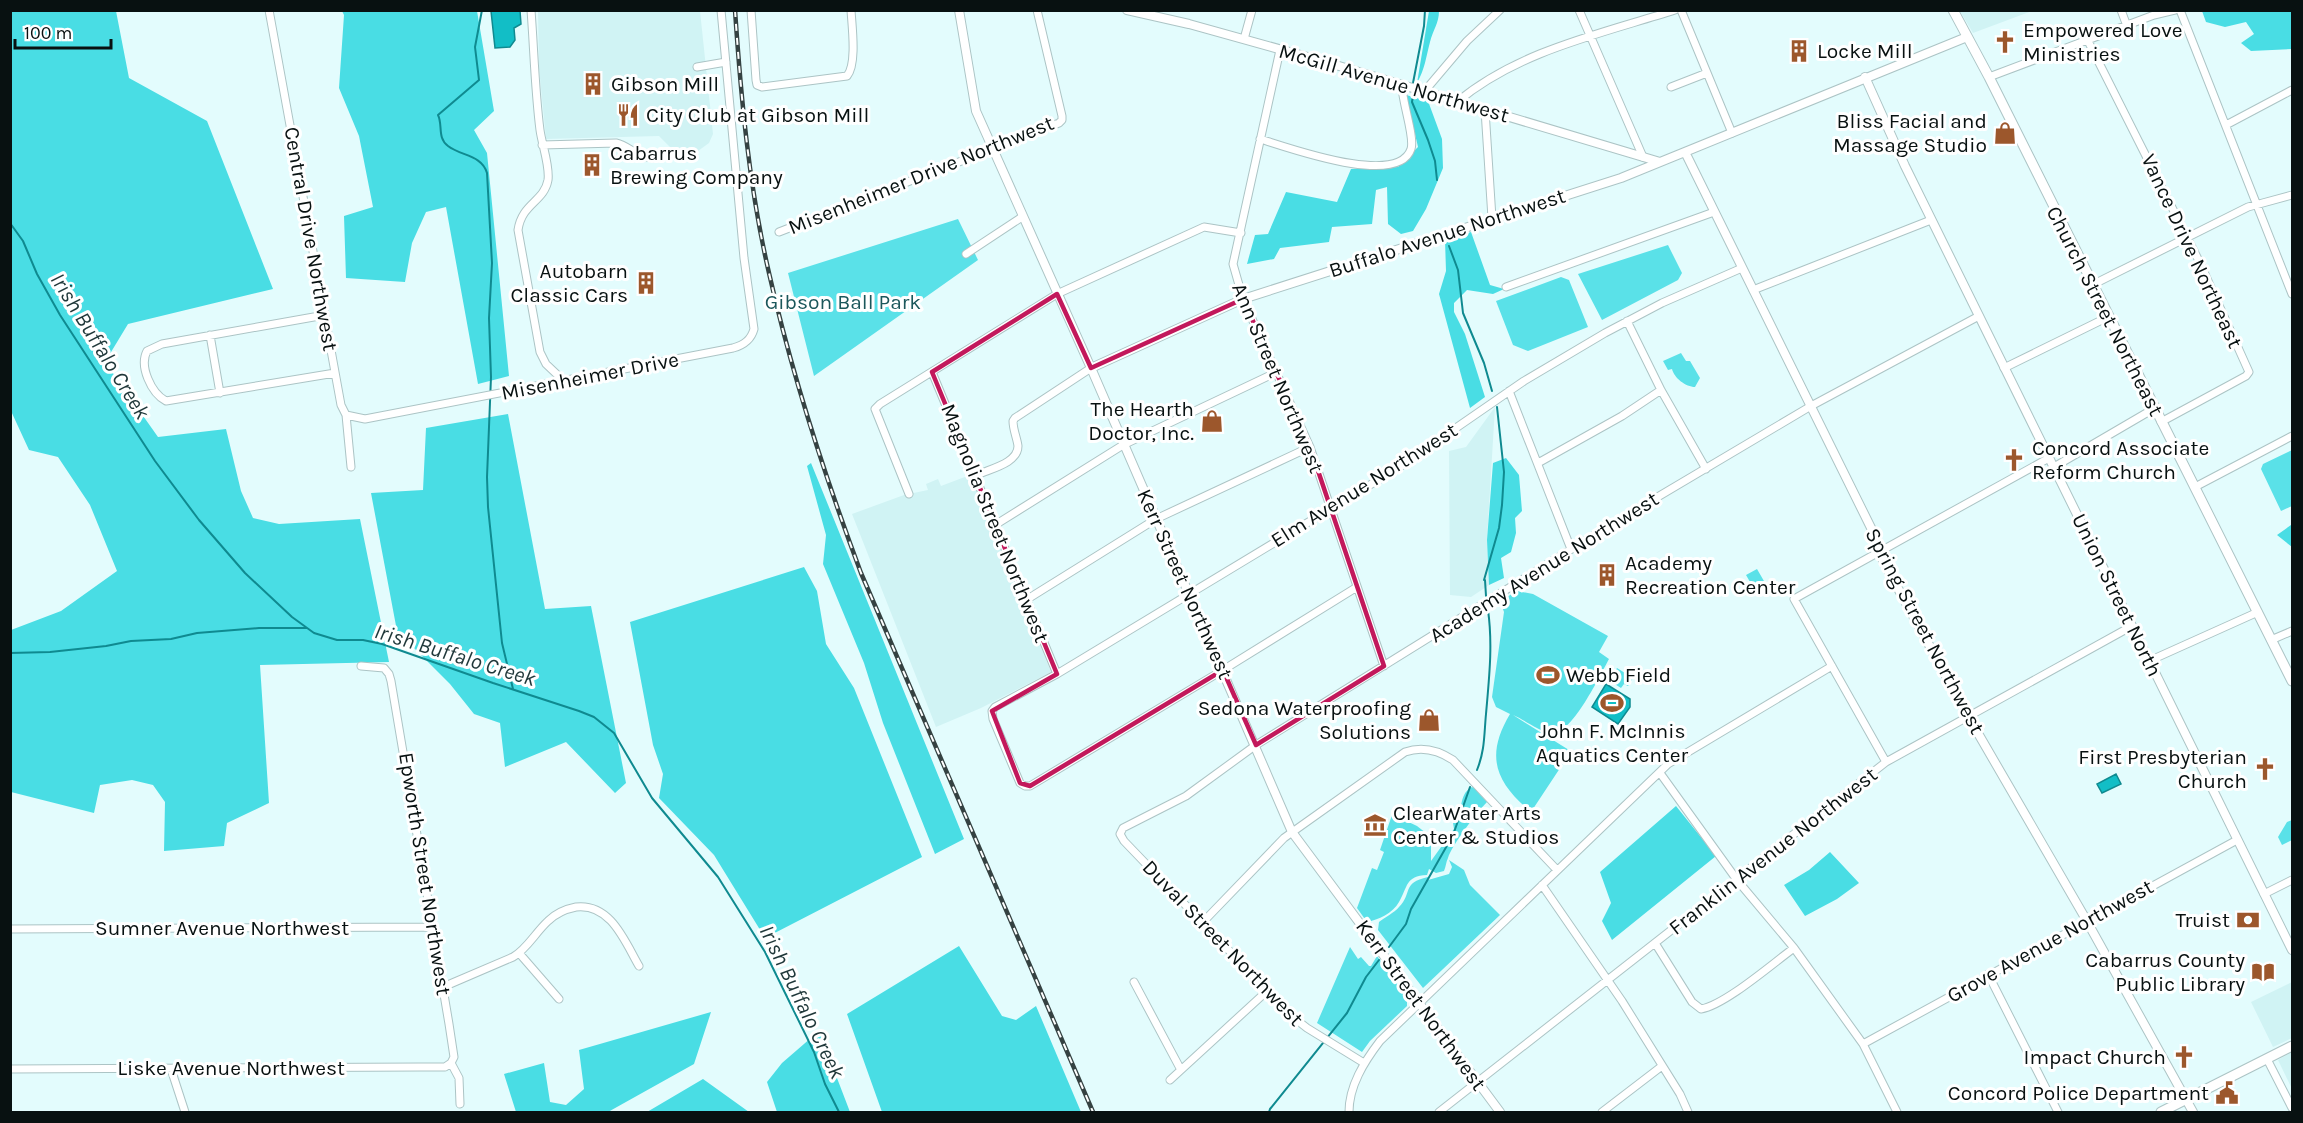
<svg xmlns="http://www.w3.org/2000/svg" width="2303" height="1123" font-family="Karla,sans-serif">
<rect width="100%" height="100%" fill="#e3fcfd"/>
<path fill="#d0f3f4" d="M 538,11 L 700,11 L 713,134 L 709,143 L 698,151 L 685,154 L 674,151 L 659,136 L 546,139 L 539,68 Z
M 1960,11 L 2032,11 L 1973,33 Z
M 1495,407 L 1487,540 L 1489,585 L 1471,597 L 1450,595 L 1449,451 L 1466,447 Z
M 970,475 L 1051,672 L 981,708 L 936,727 L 852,514 L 904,495 L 928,490 L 926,484 L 938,479 L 941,486 Z
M 2292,982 L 2292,1038 L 2273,1047 L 2251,1002 Z
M 2292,1052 L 2292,1089 L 2278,1060 Z"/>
<path fill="#5ae1e8" d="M 958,219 L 978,260 L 814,376 L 788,273 Z
M 1668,245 L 1682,273 L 1678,280 L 1602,320 L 1578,274 Z
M 1561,277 L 1569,280 L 1588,327 L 1528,351 L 1513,345 L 1496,301 Z
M 1681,353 L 1686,361 L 1690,361 L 1700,378 L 1695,387 C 1686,387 1674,378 1672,369 L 1668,370 L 1663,361 Z
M 2292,450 L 2292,506 L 2281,511 L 2261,469 L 2263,464 Z
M 1757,569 L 1768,588 L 1757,594 L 1746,575 Z
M 1517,591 L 1533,594 L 1608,636 L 1599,652 L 1609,659 C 1600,675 1571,737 1551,733 C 1538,731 1525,720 1513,715 L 1569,750 L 1570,753 L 1531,812 C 1495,782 1485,756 1510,714 L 1496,707 L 1492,697 L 1504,612 L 1500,601 Z
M 1617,668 L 1633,678 L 1628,686 L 1624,684 L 1621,688 L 1613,683 L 1616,679 L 1612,676 Z
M 1472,787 L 1475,789 L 1487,802 C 1477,812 1452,845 1448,858 C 1446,862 1446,866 1444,871 L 1436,873 L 1429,869 L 1427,875 C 1405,876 1408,887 1399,902 C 1393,913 1378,920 1367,922 L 1357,908 L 1372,868 L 1377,870 L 1384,852 L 1380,850 L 1393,812 L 1396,813 L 1398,817 L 1417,826 L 1431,837 L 1431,861 L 1454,829 L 1453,823 C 1465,812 1457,795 1472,787 Z
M 2292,820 L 2292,840 L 2282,845 L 2278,837 L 2287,822 Z
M 1449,860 L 1464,870 L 1470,885 L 1500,915 L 1423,988 L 1378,930 L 1379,922 C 1385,917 1394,913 1399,907 C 1413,893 1401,883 1428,877 L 1428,880 L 1449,874 L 1452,867 Z
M 1350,947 L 1358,959 L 1361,957 L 1369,966 L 1371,966 L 1377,956 L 1407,996 L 1407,1006 L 1370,1041 L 1362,1052 L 1317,1023 Z"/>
<path fill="#49dde4" d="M 11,10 L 116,11 L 129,78 L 207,121 L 273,289 L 128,324 L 105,362 L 158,437 L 226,429 L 241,491 L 253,518 L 279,524 L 360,519 L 389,662 L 260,665 L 269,803 L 227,823 L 224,846 L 164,851 L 165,802 L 153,785 L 132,780 L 100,785 L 94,813 L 11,792 L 11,630 L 61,611 L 117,571 L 90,505 L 58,457 L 29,450 L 11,411 Z
M 342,11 L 477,11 L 494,111 L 474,130 L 487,153 L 509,376 L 478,384 L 446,207 L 426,212 L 412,243 L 405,282 L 346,278 L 344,216 L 373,207 L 359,136 L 339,88 L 344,15 Z
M 1429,11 L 1439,11 C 1439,23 1433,30 1430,42 C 1426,57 1425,69 1417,83 Z
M 2202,11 L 2292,11 L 2292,49 L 2251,51 L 2241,43 L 2254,34 L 2246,22 L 2225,27 L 2206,22 Z
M 1406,95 L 1428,101 L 1442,139 L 1443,168 L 1426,209 L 1413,231 L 1401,234 L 1388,224 L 1387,187 L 1376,190 L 1372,224 L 1332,227 L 1329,242 L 1280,248 L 1274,259 L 1247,264 L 1255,235 L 1268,234 L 1286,192 L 1337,202 L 1351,169 L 1398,167 L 1418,147 Z
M 1471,232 L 1490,285 L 1504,289 L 1493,294 L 1467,290 L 1454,303 L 1454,312 L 1465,334 L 1485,397 L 1470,408 L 1439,294 L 1446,271 L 1445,240 Z
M 508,414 L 545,609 L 591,606 L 626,783 L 615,793 L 566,742 L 505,767 L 500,723 L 474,714 L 450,684 L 397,631 L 371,493 L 423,490 L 426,428 Z
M 1506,458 L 1519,475 L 1522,511 L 1515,518 L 1516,533 L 1511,552 L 1501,558 L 1504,578 L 1489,585 L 1487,540 L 1493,463 Z
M 811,463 L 964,839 L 935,854 L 883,723 L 864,663 L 823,564 L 826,535 L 807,466 Z
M 2291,525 L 2292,525 L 2292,547 L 2277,535 Z
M 804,567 L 817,591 L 826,644 L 854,688 L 922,857 L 765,938 L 714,855 L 659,798 L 663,774 L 653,745 L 630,622 Z
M 1676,806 L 1716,856 L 1612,940 L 1602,921 L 1611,903 L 1600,872 Z
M 1830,852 L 1859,883 L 1837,899 L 1805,916 L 1784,885 L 1809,870 Z
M 959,946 L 1002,1016 L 1016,1020 L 1036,1006 L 1081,1112 L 882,1112 L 847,1014 Z
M 711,1012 L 694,1064 L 608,1112 L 516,1112 L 504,1074 L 544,1063 L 550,1102 L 566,1105 L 584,1089 L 579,1050 Z
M 819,1031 L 850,1112 L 777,1112 L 767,1082 L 782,1063 Z
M 703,1079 L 749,1112 L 647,1112 Z"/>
<path fill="#12bec6" stroke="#0f8a90" stroke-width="1.5" d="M 491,11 L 520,11 L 521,24 L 514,28 L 515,40 L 510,47 L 495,48 Z
M 1606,684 L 1630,699 L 1630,707 L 1618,724 L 1592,707 Z
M 2116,774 L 2121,784 L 2102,793 L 2097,784 Z"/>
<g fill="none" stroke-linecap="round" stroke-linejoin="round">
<path stroke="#0f8a90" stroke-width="2" d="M 482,10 L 475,47 L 479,80 L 438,115 C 443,125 437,138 448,146 C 461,156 482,155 487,173 L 492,263 L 489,318 L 491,377 L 487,477 L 488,507 L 502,643 L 513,689
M 1413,83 L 1424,26 L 1425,10
M 1413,95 L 1412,102 L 1428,140 L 1435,161 L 1437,180
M 10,223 L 23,241 L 37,274 L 60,315 L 155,461 L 199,520 L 245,573 L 292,617 L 314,633 L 337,640 L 363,640 L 382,644 L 493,683 L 579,711 L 594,717 L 614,733 L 652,798 L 718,877 L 765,952 L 814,1052 L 825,1084 L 839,1112
M 1449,246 L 1458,270 L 1463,313 L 1484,363 L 1492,391
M 1486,596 L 1485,580 L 1484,580 L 1499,528 L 1502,505 L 1504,472 L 1497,407
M 10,653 L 50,652 L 106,646 L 131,641 L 171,639 L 197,633 L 259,628 L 306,628
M 1477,770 C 1485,750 1484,735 1486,714 C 1489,679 1493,645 1488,610
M 1389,947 L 1406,924 L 1411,909 L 1453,835 L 1470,787
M 1269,1112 L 1270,1109 L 1347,1013 L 1366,977 L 1379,960"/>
<g stroke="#acc4c5" stroke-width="9">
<path id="minor" d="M 269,10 L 341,405 L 346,415 L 351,467
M 531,10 C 534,50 535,91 540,130 C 542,145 550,166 548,180 C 544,202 522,203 518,230 L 540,352 L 546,364 L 565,382
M 751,10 L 756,80 L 757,85 L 762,87 L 847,76 C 857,64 852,27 851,10
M 1579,10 L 1643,157
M 1681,10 L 1732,133
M 2121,10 L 2127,26
M 2180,10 L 2292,294
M 1244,39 L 1252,10
M 2088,41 L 2200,263 L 2249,372 L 2246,376 L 2161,422
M 1280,50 L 1233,264 L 1243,299 L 1310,447 L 1384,666
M 697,67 L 726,62
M 1989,77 L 2154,15 L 2175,10
M 1671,87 L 1707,73
M 1423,93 L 1467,41 L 1500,10
M 1457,102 C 1518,51 1600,34 1675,10
M 1485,110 L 1492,218
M 2226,125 L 2292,90
M 1260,139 C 1287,147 1398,188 1411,149 C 1415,137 1402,102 1402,86
M 542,145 L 616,143 C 629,146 637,157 652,158
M 779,232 L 1059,123 L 1062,120 L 1062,116 L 1037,10
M 966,254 L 1022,217
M 2092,285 L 2248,207 L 2292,195
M 1506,287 L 1714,212
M 1753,290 L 1931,220
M 325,315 L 162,344 L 147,351 C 139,366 151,393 166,401 L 335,373
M 1627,321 L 1661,390 L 1706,469
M 210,335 L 220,393
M 2004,368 L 2108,317
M 932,372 L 1057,674
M 1509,391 L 1571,549
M 346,415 L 365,419 L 733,348 C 744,345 751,340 754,329 L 744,258 L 721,10
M 1538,463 L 1622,416 L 1661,390
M 2054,467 L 2155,408
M 975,476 C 988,469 1018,464 1018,446 C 1017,438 1013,430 1013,421 L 1015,418 L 1091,368
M 2195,487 L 2292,436
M 909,494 L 875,409 L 880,404 L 1057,294 L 1204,227 L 1241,233
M 995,525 L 1123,445 L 1277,372
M 1357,587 L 1223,670 L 1030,786 L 1025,786 L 1020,783 L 993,719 L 992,711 L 995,707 L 1057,674 L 1398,468 L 1524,381 L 1605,333 L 1662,303 L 1742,268
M 1026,600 L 1156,519 L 1310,447
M 2271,640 L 2292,631
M 2149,661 L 2258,612
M 361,666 L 384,668 L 389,674 L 391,681 L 449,1024 L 454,1057 L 451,1063
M 1886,762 L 1794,599 L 2049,458
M 1660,773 L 1737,880 L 1794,948 L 1863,1044 L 1897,1112
M 1542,885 L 1622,1001 L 1680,1094 L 1688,1112
M 2264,894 L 2292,880
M 1203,922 L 1284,838 L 1405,752 C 1422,746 1438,750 1453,760 L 1557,870
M 10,929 L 433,927
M 1655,943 L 1692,1002 L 1701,1009 C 1725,1005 1772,964 1794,948
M 519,953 L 559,999
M 1988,974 L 2058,1112
M 1134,982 L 1181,1070
M 443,987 L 513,957 C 527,949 535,933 548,921 C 556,913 566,909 576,907 C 611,903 625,942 639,966
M 1863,1044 L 2237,840
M 2267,1059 L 2292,1108
M 451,1063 L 459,1078 L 460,1104
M 1364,1063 L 1307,1028 L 1293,1017 L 1124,841 L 1120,834 L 1123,828 L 1186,796 L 1256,745 L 1612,524 L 1811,406 L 1979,316
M 10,1069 L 421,1067 L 445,1067 L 451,1063
M 171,1069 L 185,1112
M 1170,1080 L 1267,991
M 1349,1112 C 1349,1086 1364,1062 1380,1041 L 1668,764 L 1832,666
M 1439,1112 L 1886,762 L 2132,626
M 1602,1112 L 1662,1066"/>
</g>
<g stroke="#acc4c5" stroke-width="10">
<path id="tertiary" d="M 959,10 L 976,111 L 1091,368 L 1292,832 L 1500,1112
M 1127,10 L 1189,24 L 1329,63 L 1660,162
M 1865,77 L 1905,166 L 2292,950
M 1685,152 L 1878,542 L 1883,561 L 1968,716 L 2084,916 L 2193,1112
M 1091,368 L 1243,299 L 1621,178 L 1967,37"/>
</g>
<g stroke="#acc4c5" stroke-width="11">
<path id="secondary" d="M 1953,10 L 1989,77 L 2292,681
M 2161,1112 L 2292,1046"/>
</g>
<use href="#minor" stroke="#fff" stroke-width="7"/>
<use href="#tertiary" stroke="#fff" stroke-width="8"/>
<use href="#secondary" stroke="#fff" stroke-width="9"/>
<g stroke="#354242" stroke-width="4.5">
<path id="rail" d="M 735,10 C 741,98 749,187 769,273 C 792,375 824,474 861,573 L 1093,1112"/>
</g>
<use href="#rail" stroke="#fff" stroke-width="2" stroke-dasharray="7" stroke-linecap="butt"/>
</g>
<path fill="none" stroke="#c2185b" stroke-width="4.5" stroke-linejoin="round" d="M 1057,294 L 1091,368 L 1243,299 L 1310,447 L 1384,666 L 1256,745 L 1223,670 L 1030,786 L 1020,783 L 992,711 L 1057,674 L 932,372 Z"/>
<defs>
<g id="church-bare" transform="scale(1.8)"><path d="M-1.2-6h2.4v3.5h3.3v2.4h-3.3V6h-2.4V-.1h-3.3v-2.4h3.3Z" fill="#9c572c" stroke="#fff" stroke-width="2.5" paint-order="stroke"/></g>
<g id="building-bare" transform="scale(1.8)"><path d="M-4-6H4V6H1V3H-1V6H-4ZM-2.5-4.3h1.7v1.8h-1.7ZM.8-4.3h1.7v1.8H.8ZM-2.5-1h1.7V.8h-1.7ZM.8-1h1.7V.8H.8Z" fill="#9c572c" stroke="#fff" stroke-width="2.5" paint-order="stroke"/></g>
<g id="restaurant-bare" transform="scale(1.8)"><path d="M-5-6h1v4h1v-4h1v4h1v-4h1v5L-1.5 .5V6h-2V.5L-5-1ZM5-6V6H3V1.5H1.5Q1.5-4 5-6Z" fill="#9c572c" stroke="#fff" stroke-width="2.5" paint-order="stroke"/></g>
<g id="shop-bare" transform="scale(1.8)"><path d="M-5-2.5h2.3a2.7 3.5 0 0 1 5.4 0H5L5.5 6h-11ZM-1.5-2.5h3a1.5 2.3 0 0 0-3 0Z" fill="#9c572c" stroke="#fff" stroke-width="2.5" paint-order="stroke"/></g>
<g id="stadium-bare" transform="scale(1.8)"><path d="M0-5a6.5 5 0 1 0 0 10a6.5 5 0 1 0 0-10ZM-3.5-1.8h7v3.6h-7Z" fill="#9c572c" stroke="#fff" stroke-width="2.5" paint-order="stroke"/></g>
<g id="museum-bare" transform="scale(1.8)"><path d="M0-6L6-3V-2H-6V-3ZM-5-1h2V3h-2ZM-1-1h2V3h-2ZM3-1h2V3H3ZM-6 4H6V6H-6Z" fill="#9c572c" stroke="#fff" stroke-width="2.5" paint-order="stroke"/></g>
<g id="bank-bare" transform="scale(1.8)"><path d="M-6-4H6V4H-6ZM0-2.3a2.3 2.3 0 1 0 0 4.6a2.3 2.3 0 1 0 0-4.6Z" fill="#9c572c" stroke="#fff" stroke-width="2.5" paint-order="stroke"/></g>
<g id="library-bare" transform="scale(1.8)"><path d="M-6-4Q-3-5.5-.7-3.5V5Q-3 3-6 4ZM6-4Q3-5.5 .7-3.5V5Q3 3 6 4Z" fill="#9c572c" stroke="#fff" stroke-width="2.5" paint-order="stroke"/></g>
<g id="civic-bare" transform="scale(1.8)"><path d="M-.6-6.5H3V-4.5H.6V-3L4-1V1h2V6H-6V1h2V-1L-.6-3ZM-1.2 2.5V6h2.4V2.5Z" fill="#9c572c" stroke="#fff" stroke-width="2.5" paint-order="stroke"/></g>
</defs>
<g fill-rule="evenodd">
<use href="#church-bare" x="2005" y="42"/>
<use href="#building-bare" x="1799" y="51"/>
<use href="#building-bare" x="593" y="84"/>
<use href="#restaurant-bare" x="628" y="115"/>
<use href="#shop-bare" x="2005" y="133"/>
<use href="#building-bare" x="592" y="165"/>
<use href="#building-bare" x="646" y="283"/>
<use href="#shop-bare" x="1212" y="421"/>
<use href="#church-bare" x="2014" y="460"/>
<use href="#building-bare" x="1607" y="575"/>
<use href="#stadium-bare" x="1548" y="675"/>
<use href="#stadium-bare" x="1612" y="703"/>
<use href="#shop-bare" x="1429" y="720"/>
<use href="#church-bare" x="2265" y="769"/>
<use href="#museum-bare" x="1375" y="825"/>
<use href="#bank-bare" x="2248" y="920"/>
<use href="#library-bare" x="2263" y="972"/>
<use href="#church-bare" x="2184" y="1057"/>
<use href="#civic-bare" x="2227" y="1093"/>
</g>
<g text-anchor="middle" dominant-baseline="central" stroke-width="6" stroke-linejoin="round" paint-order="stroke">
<g font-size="21" fill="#081111" stroke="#fff" text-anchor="start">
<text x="2023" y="30">Empowered Love<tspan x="2023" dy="24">Ministries</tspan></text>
<text x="1817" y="51">Locke Mill</text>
<text x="611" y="84">Gibson Mill</text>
<text x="646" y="115">City Club at Gibson Mill</text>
<text x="1987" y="121" text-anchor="end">Bliss Facial and<tspan x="1987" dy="24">Massage Studio</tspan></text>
<text x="610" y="153">Cabarrus<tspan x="610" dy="24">Brewing Company</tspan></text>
<text x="628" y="271" text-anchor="end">Autobarn<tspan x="628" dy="24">Classic Cars</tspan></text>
<text x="1194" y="409" text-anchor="end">The Hearth<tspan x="1194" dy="24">Doctor, Inc.</tspan></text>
<text x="2032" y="448">Concord Associate<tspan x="2032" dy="24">Reform Church</tspan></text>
<text x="1625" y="563">Academy<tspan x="1625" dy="24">Recreation Center</tspan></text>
<text x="1566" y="675">Webb Field</text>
<text x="1411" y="708" text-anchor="end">Sedona Waterproofing<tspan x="1411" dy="24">Solutions</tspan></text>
<text x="1612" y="731" text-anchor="middle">John F. McInnis<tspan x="1612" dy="24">Aquatics Center</tspan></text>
<text x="2247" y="757" text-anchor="end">First Presbyterian<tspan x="2247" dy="24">Church</tspan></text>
<text x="1393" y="813">ClearWater Arts<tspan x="1393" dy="24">Center &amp; Studios</tspan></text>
<text x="2230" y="920" text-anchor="end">Truist</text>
<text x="2245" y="960" text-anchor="end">Cabarrus County<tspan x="2245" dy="24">Public Library</tspan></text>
<text x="2166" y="1057" text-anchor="end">Impact Church</text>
<text x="2209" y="1093" text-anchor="end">Concord Police Department</text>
</g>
<g font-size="21" fill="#081111" stroke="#fff">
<text transform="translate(1394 83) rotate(16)">McGill Avenue Northwest</text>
<text transform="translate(921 175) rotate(-22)">Misenheimer Drive Northwest</text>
<text transform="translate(1447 233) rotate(-18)">Buffalo Avenue Northwest</text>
<text transform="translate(311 239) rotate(80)">Central Drive Northwest</text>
<text transform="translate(2192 251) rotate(65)">Vance Drive Northeast</text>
<text transform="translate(2105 311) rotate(63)">Church Street Northeast</text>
<text transform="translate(590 376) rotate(-11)">Misenheimer Drive</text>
<text transform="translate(1278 378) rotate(67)">Ann Street Northwest</text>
<text transform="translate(1364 485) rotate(-32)">Elm Avenue Northwest</text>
<text transform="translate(995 523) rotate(68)">Magnolia Street Northwest</text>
<text transform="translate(1544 567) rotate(-32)">Academy Avenue Northwest</text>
<text transform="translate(1185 584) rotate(66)">Kerr Street Northwest</text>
<text transform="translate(2117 595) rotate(64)">Union Street North</text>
<text transform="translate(1925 631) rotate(62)">Spring Street Northwest</text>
<text transform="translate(1773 851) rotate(-38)">Franklin Avenue Northwest</text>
<text transform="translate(425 874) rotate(81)">Epworth Street Northwest</text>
<text x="222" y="928">Sumner Avenue Northwest</text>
<text transform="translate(2050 941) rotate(-29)">Grove Avenue Northwest</text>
<text transform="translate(1223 943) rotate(46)">Duval Street Northwest</text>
<text transform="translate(1421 1005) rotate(54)">Kerr Street Northwest</text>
<text x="231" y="1068">Liske Avenue Northwest</text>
</g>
<g font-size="21" fill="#1b575b" stroke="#fff">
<text x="843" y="302">Gibson Ball Park</text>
</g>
<g font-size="22" font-style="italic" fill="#1f3739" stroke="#fff">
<text transform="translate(100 346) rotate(58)">Irish Buffalo Creek</text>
<text transform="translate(455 655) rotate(17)">Irish Buffalo Creek</text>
<text transform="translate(802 1002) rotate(64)">Irish Buffalo Creek</text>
</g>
</g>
<rect width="2303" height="1123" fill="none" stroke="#081111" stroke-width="24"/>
<path d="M15 39v9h96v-9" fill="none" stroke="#081111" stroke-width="3"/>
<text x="24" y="39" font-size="18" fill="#081111" stroke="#ffffff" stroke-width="4.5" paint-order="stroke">100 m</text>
</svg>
